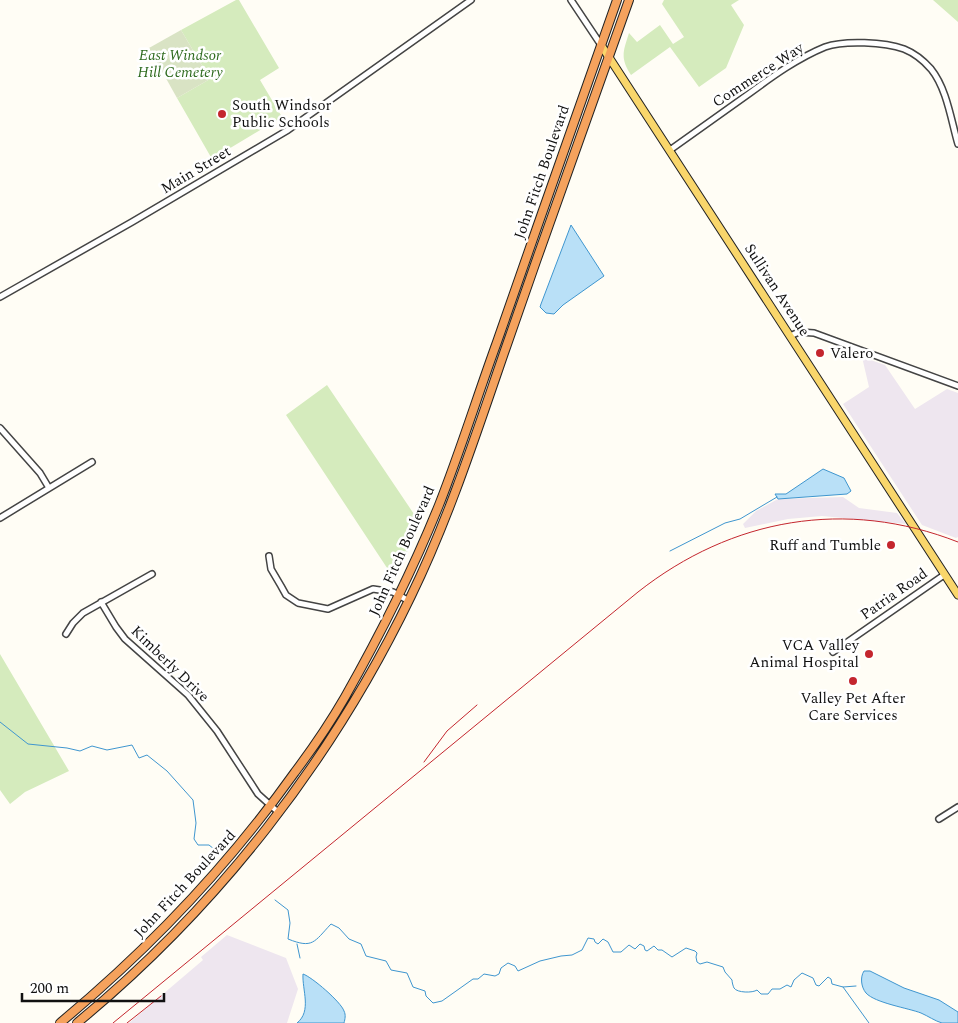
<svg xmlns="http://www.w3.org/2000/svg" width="958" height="1023" font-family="Spectral,serif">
<rect width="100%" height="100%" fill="#fffdf5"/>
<path fill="#eee6ef" d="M 862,357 L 885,365 L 915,409 L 947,389 L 958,393 L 958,537 L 956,538 L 922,525 L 843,404 L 869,387 Z
M 843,497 L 859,508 L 897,513 L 906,524 L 822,516 L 788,519 L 745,528 L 743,524 L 756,511 L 778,499 Z
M 227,935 L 286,958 L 298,989 L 287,1023 L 129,1023 L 203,960 L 201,957 Z"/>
<path fill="#d5ebbd" d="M 236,0 L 239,0 L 279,68 L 260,80 L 282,117 L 212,159 L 177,98 L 210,79 L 181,30 Z
M 664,0 L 739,0 L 731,5 L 744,25 L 726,68 L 699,87 L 670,47 L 631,75 C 620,58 623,52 629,33 L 637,42 L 660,25 L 673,44 L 684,37 L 662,4 Z
M 933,0 L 958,0 L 958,22 Z
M 327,385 L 420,523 L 395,580 L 286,415 Z
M 0,654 L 69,771 L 25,792 L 10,804 L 0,790 Z"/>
<path fill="#d9e3c4" d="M 181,30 L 210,79 L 177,98 L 149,48 Z"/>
<path fill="#b9e0f7" stroke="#3f96cf" d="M 571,225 L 604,276 L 563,305 L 554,314 L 546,313 L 540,307 L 541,304 Z
M 823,469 L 844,478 L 851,491 L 847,494 L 778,499 L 775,494 L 786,494 Z
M 864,971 L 870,971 L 904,988 L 939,1000 L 958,1012 L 958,1023 C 953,1023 947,1023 942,1023 C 935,1021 928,1016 921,1013 C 908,1008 875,1003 866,993 C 861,987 860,977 864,971 Z
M 303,974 C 312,977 341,1002 344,1011 C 346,1015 345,1019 344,1023 L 297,1023 C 312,1011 302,990 303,974 Z"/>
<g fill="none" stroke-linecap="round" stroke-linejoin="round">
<path stroke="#3f96cf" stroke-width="1" d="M 670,551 L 725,523 L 740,519 L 777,497
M 0,722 L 28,744 L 67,748 L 80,751 L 92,746 L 107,750 L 132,745 L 139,758 L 147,755 L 167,771 L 193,800 L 196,823 L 194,839 L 198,845 L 209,845 L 219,853
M 275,900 L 288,910 L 290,923 L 288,939 C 313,949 314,942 331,924 L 339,928 L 349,939 L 361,944 L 366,956 L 386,961 L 391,970 L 407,973 L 413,987 L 425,991 L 426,996 L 433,1003 L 442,1001 L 473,979 L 478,979 L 484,974 L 495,976 L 499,974 L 501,968 L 508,963 L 515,966 L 518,971 L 540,961 L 561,956 L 572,955 L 582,950 L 588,938 L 594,939 L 595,942 L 598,944 L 603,939 L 608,942 L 613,952 L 621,952 L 629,945 L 635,949 L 640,944 L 644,946 L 645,950 L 647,951 L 654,946 L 658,950 L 662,950 L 672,957 L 686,948 L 695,951 L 697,953 L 696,957 L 697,962 L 700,964 L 707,962 L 723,967 L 725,972 L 732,980 C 732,982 733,986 734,988 C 737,993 753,993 757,990 L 761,994 L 768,994 L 772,989 L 780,989 L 787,985 L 791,987 L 794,980 L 802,973 L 813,978 L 816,985 L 819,986 L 828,977 L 831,979 L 832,984 L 843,987 L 856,986
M 297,944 L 300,958
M 843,987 L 869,1023"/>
<g stroke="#444" stroke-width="8">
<path id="minor" d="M 571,0 L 601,45
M 670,150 C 697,131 723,112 750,93 C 773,76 798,58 825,47 C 844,40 885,42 904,49 C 914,53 924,61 931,69 C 947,89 951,120 958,144
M 0,297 L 132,222 L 288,130 L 471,0
M 790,336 L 799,332 L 814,333 L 958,386
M 0,428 L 40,473 L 49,488
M 0,518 L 92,462
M 269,556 L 271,569 L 281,586 L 286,595 L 298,603 L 328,609 L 373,589 L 393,592 L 409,601
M 101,602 L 116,627 L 125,639 L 188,695 L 217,731 L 258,794 L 279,813
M 66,634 L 73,623 L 83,613 L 152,574
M 833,652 L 944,575
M 939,819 L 958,807"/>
</g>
<g stroke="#222" stroke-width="9">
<path id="major" d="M 601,45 L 958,595"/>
</g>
<g stroke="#222" stroke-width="10">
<path id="highway" d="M 60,1023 C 149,949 228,866 295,772 C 313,748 330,723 345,697 C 380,635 412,572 439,505 C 460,452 477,397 497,342 C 537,228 576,114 617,0
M 77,1023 C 218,907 332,760 411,596 C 449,518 476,434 504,353 C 545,235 587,117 629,0"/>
</g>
<use href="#minor" stroke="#fff" stroke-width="5"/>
<use href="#major" stroke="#f9d66b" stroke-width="7"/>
<use href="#highway" stroke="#f5a25d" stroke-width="8"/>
<path stroke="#c4262e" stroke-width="1" d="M 424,762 L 447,731 L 477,705
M 113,1023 L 638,592 C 732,518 846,498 958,542
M 127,1023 L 161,996"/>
</g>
<g fill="#c4262e" stroke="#fff" stroke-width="2">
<circle cx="222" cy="114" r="5"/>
<circle cx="820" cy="353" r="5"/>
<circle cx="891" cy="545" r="5"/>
<circle cx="869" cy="654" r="5"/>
<circle cx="853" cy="681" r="5"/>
</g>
<g text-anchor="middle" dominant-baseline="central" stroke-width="5" stroke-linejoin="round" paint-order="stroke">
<g font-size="15" font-style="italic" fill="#2f6b1f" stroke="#fff">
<text x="180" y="55">East Windsor<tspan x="180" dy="17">Hill Cemetery</tspan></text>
</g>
<g font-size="15" fill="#111" stroke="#fff">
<text transform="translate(758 75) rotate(-33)">Commerce Way</text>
<text transform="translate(196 170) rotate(-31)">Main Street</text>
<text transform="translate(542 172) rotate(-71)">John Fitch Boulevard</text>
<text transform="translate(777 290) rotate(57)">Sullivan Avenue</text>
<text transform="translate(402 551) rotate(-66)">John Fitch Boulevard</text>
<text transform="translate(894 594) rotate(-35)">Patria Road</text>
<text transform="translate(170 664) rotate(44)">Kimberly Drive</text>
<text transform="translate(185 884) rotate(-47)">John Fitch Boulevard</text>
</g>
<g font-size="15" fill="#111" stroke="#fff" text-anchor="start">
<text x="232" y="105">South Windsor<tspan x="232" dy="17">Public Schools</tspan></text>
<text x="830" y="353">Valero</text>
<text x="881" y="545" text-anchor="end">Ruff and Tumble</text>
<text x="859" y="645" text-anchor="end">VCA Valley<tspan x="859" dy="17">Animal Hospital</tspan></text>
<text x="853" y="698" text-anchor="middle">Valley Pet After<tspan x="853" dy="17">Care Services</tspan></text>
</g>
</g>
<path d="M22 993v8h142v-8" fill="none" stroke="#111111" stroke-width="2.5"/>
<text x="30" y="993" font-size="15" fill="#111111" stroke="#ffffff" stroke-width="4" paint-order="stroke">200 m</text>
</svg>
